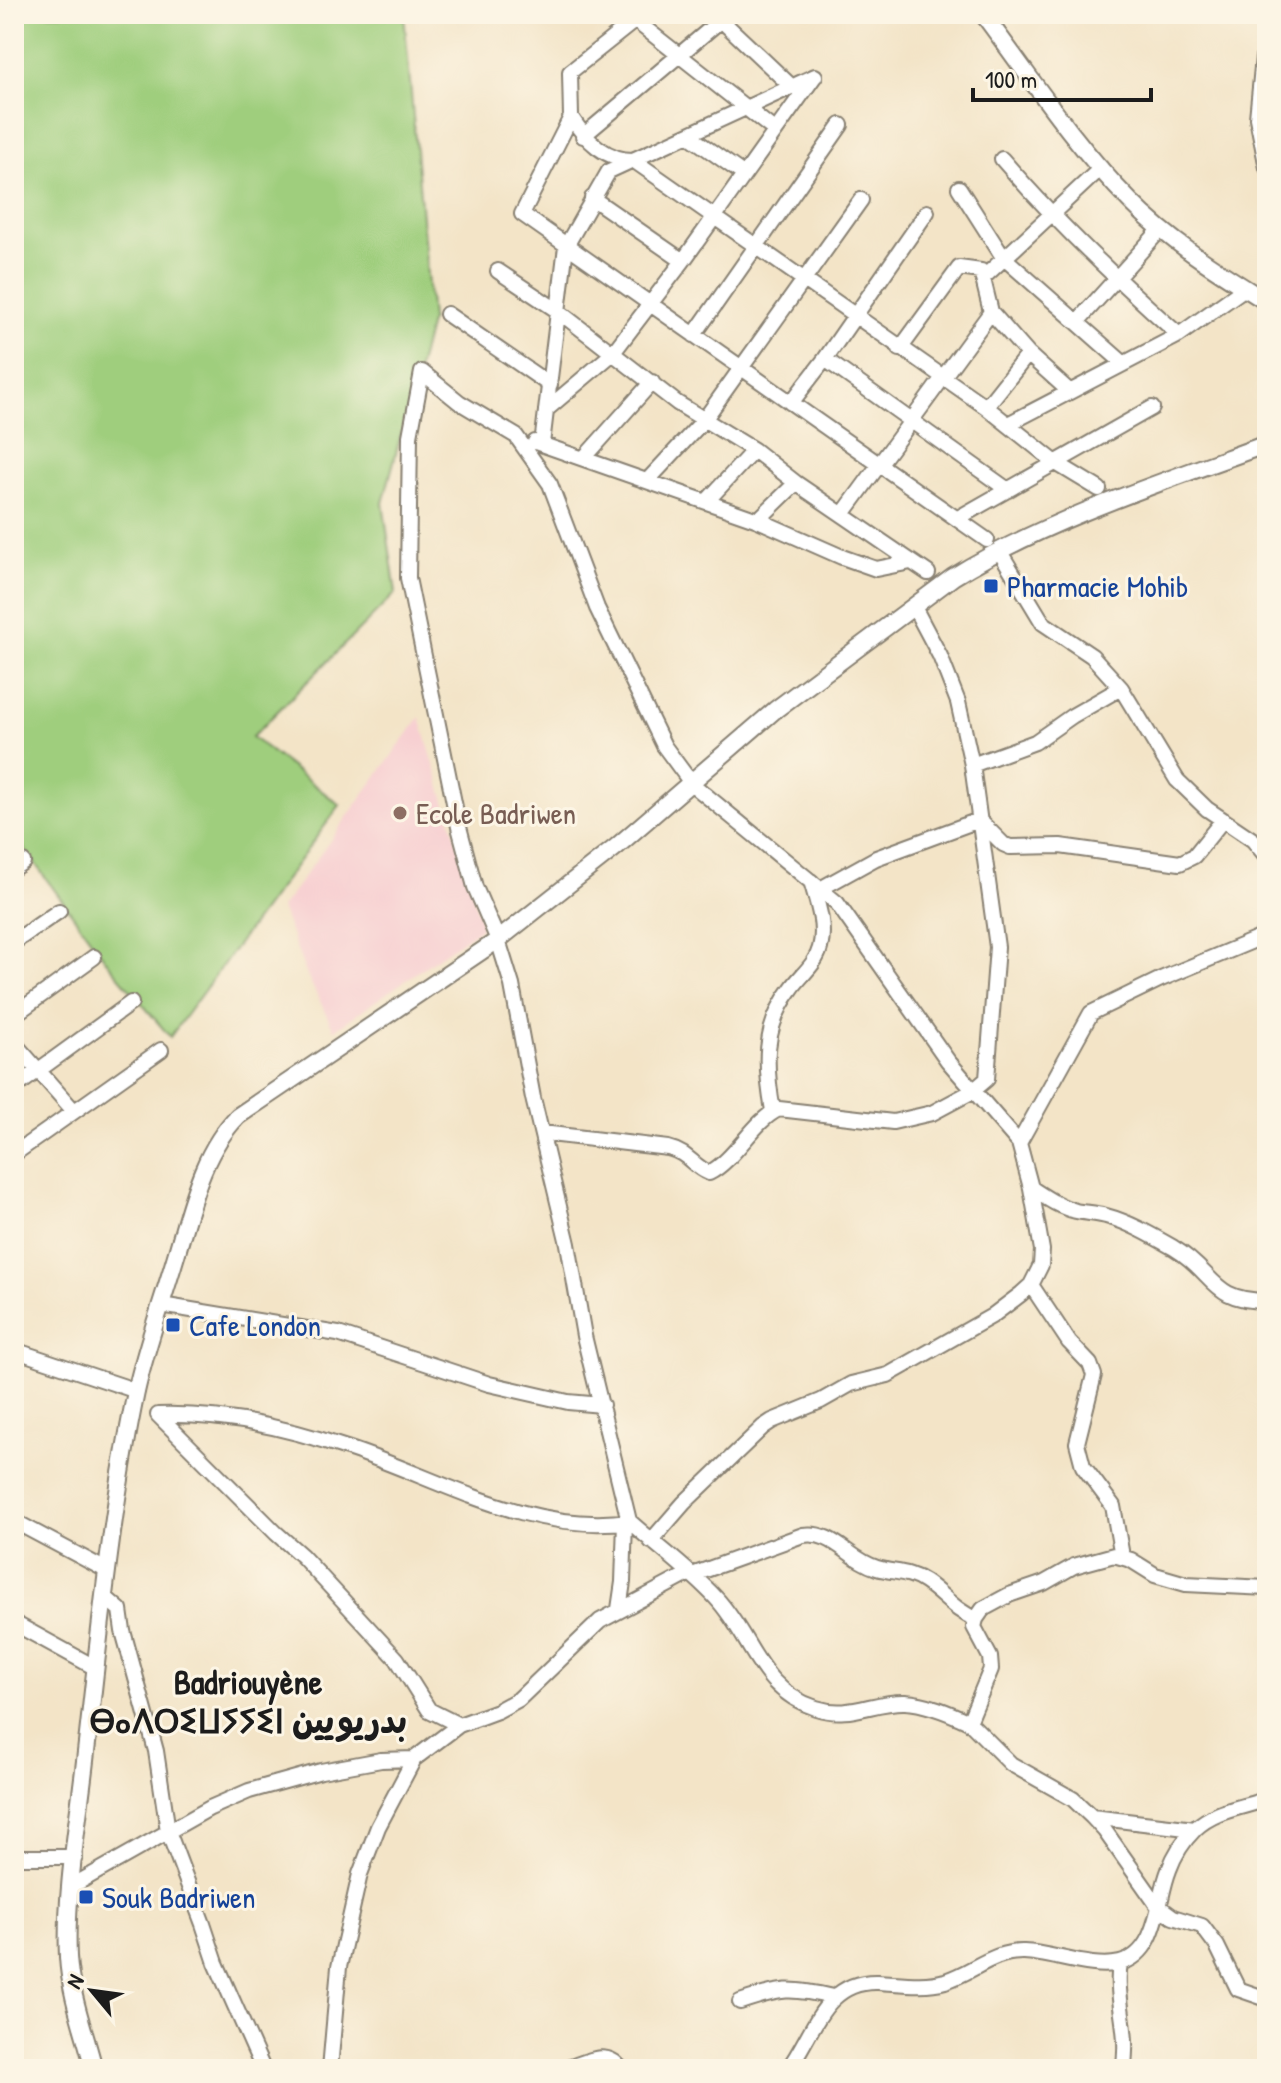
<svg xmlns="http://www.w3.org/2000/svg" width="1281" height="2083" font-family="'Patrick Hand','Playpen Sans Arabic','Noto Sans Tifinagh',sans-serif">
<rect width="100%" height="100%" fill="#fcf5e5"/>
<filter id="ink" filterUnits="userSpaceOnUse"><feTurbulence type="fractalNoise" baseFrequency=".0125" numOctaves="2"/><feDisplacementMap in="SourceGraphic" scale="16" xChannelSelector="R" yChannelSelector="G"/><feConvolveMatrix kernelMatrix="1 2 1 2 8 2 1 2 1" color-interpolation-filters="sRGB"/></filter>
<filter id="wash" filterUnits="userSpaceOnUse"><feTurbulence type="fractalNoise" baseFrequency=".006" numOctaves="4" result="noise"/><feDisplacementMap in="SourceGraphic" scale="32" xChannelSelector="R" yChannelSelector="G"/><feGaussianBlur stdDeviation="1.8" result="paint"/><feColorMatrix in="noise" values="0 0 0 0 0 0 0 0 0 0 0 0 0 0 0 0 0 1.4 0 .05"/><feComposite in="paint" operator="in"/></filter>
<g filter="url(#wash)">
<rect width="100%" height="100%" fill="#f3e4c7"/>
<path fill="#f7cfd1" d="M 420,717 L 482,927 L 334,1030 L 305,971 L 281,908 Z"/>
<path fill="#9fce7d" stroke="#5e754c" stroke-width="2" d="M 14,14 L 404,14 L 431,319 L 383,503 L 396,593 L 252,737 L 340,805 L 170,1037 L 111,967 L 14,835 Z"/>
</g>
<g filter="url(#ink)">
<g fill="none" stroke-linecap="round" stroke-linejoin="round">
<g stroke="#888072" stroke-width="18">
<path id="minor" d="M 627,14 L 774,130
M 643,14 L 570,72 L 571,117 L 522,214 L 987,540
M 721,20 L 791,86
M 1267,49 L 1263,57 L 1257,118 L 1267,168
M 571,117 C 585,139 606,160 633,160 L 986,407 L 1056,463 L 1099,489
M 688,135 L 743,174
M 583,136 L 728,14
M 1002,159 C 1057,223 1116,279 1179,335
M 959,188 L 1003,257 L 1122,362
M 592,198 L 683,261
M 498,271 L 558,311 L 677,403 L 754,450 L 796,483 L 928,573
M 983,278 L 1101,168
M 447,314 L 550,385
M 1077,322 L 1161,229
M 694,335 L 841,125
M 900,349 L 959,268 L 981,271 L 991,312 L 1028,354 L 1069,391
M 825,359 L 1008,490
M 791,403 L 825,359 L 927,212
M 986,407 L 1028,354
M 546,410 L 612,354 L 683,261 L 814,77
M 1008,424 L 1179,335 L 1245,288
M 535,442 L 758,520 L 842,557 L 876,569 L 911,562
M 542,444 L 566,246 L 609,171 L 815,76
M 584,458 L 652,382
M 648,480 L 704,420 L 861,200
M 707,501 L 754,450
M 843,514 L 991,312
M 958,518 L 1152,408
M 758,520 L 796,483
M 1000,552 L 1043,623 L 1092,656 L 1121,688 L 1177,780 L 1207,809 L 1253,840 L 1267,857
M 972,765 L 1035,742 L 1072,716 L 1121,688
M 14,868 L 23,862
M 820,889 L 876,858 L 979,820 L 1003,844 L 1010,847 L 1060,846 L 1180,863 L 1194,856 L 1222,821
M 14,942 L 59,911
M 14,1015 L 94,957
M 14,1043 L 74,1111
M 14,1088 L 131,1003
M 773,1111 C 765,1066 762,1027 792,988 C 801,975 816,964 820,948 C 826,926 817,902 811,881
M 542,1133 L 668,1148 C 689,1153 692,1166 709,1173 C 735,1160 754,1120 779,1109 L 893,1122 L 932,1113 L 973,1091 L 987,1079 L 997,947 L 972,765 L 958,702 L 940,656 L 914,607
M 1019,1143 L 1091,1013 L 1161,979 L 1267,935
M 14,1154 L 161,1050
M 1031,1188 C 1045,1197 1059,1207 1076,1211 C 1086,1213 1096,1213 1106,1216 C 1129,1222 1153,1236 1174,1248 C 1216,1273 1210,1301 1267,1301
M 1031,1285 L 1069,1342 L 1090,1364 L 1094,1375 L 1077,1443 L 1083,1466 L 1113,1506 L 1122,1556
M 161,1305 L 338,1334 L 489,1384 L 568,1402 L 602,1405
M 14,1350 L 137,1391
M 14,1521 L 106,1570
M 651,1541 L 684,1503 L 763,1427 L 772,1421 L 821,1401 L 851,1384 L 888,1375 L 992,1316 L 1021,1294 L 1031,1285 L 1041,1265 L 1042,1250 L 1031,1188 L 1019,1143 L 948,1061 L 837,903 L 692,784 L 664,746 L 597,608 L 550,484 L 516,436 L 459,402 L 422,372 L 410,436 L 408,578 L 459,827 L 475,887 L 498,940 L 512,985 L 533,1098 L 568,1244 L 584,1336 L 629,1521 C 658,1547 690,1570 716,1598 C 753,1638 758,1689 816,1708 C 850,1719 873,1701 905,1702 C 927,1703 950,1713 969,1722 L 991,1669 L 990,1657 L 974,1627 L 976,1619 L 983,1609 L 1009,1595 L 1044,1583 L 1074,1566 L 1114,1555 L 1131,1560 L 1155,1575 L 1186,1584 L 1267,1588
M 692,1575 L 803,1535 C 833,1530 849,1560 877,1568 C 894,1573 909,1571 925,1582 C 943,1594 955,1611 976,1619
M 105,1597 L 120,1610 L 123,1631 L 156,1751 L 168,1831 L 203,1924 L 216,1963 L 263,2069
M 619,1609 L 623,1582 L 625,1522
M 14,1623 L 96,1668
M 969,1722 L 1011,1764 L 1073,1799 L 1092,1817 L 1105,1831 L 1158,1906 L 1173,1917 L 1202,1926 L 1217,1946 L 1238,1989 L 1267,1999
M 459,1725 L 429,1710 L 397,1659 L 302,1556 L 276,1533 L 158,1415 C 223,1413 289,1428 350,1449 C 440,1479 531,1535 629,1521
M 1092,1817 L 1195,1829
M 14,1857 L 75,1857
M 72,1886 L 210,1808 L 249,1791 L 321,1771 L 381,1760 L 414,1759 L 459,1725 L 497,1711 L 519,1699 L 600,1621 L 690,1573
M 1120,1963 C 1114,1999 1131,2033 1123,2069
M 740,2002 C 782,1988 790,1987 833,1997
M 330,2069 L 339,1967 L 360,1874 L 378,1827 L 414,1759
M 565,2069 C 585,2063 606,2048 621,2069
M 788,2069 C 814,2034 824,1980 878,1982 C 900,1983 924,1987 945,1981 C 974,1972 992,1951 1024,1952 C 1053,1953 1092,1970 1120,1963 C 1159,1953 1157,1899 1169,1870 C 1174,1856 1184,1840 1195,1829 C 1215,1810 1242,1808 1267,1799"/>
</g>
<g stroke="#888072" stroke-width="20">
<path id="tertiary" d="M 983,14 C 1030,77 1075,145 1130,201 C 1170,242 1219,272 1267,302
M 94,2069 C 85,2033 70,1994 68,1957 C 65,1891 79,1818 86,1752 C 100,1632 111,1511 136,1392 C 146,1347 162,1303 175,1259 C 190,1210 201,1153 238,1116 L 498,940 L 616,847 L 775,710 L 953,577 C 1045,520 1165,481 1267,444"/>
</g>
<use href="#minor" stroke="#fff" stroke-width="14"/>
<use href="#tertiary" stroke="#fff" stroke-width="16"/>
</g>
</g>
<g fill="#1a4fb4" stroke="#fcf5e5" stroke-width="3">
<rect x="983" y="578" width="16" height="16" rx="4"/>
<rect x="165" y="1317" width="16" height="16" rx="4"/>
<rect x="78" y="1889" width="16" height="16" rx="4"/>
</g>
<circle fill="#8d6e63" stroke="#fcf5e5" stroke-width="3" cx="400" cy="813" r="8"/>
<g text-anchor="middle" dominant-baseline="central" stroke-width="6" stroke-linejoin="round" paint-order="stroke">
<g font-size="30" fill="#164399" stroke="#fcf5e5" text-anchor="start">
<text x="1007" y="586">Pharmacie Mohib</text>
<text x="189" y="1325">Cafe London</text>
<text x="102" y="1897">Souk Badriwen</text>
</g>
<g font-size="30" fill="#785e54" stroke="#fcf5e5" text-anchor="start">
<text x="416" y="813">Ecole Badriwen</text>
</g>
<g font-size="34" font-weight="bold" fill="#1c1c1c" stroke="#fcf5e5">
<text x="248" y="1682">Badriouyène<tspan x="248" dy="39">ⴱⴰⴷⵔⵉⵡⵢⵢⵉⵏ بدريويين</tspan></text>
</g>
</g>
<rect width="1281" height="2083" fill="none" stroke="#fcf5e5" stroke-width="48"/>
<g transform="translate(92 1991) rotate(299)" stroke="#fcf5e5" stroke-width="6" paint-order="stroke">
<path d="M0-6L14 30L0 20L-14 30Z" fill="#1c1c1c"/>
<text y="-12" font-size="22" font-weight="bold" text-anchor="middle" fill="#1c1c1c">N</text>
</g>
<path d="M973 88v12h178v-12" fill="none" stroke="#1c1c1c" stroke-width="4"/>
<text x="985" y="88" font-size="24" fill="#1c1c1c" stroke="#fcf5e5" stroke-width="6" paint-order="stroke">100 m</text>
</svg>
